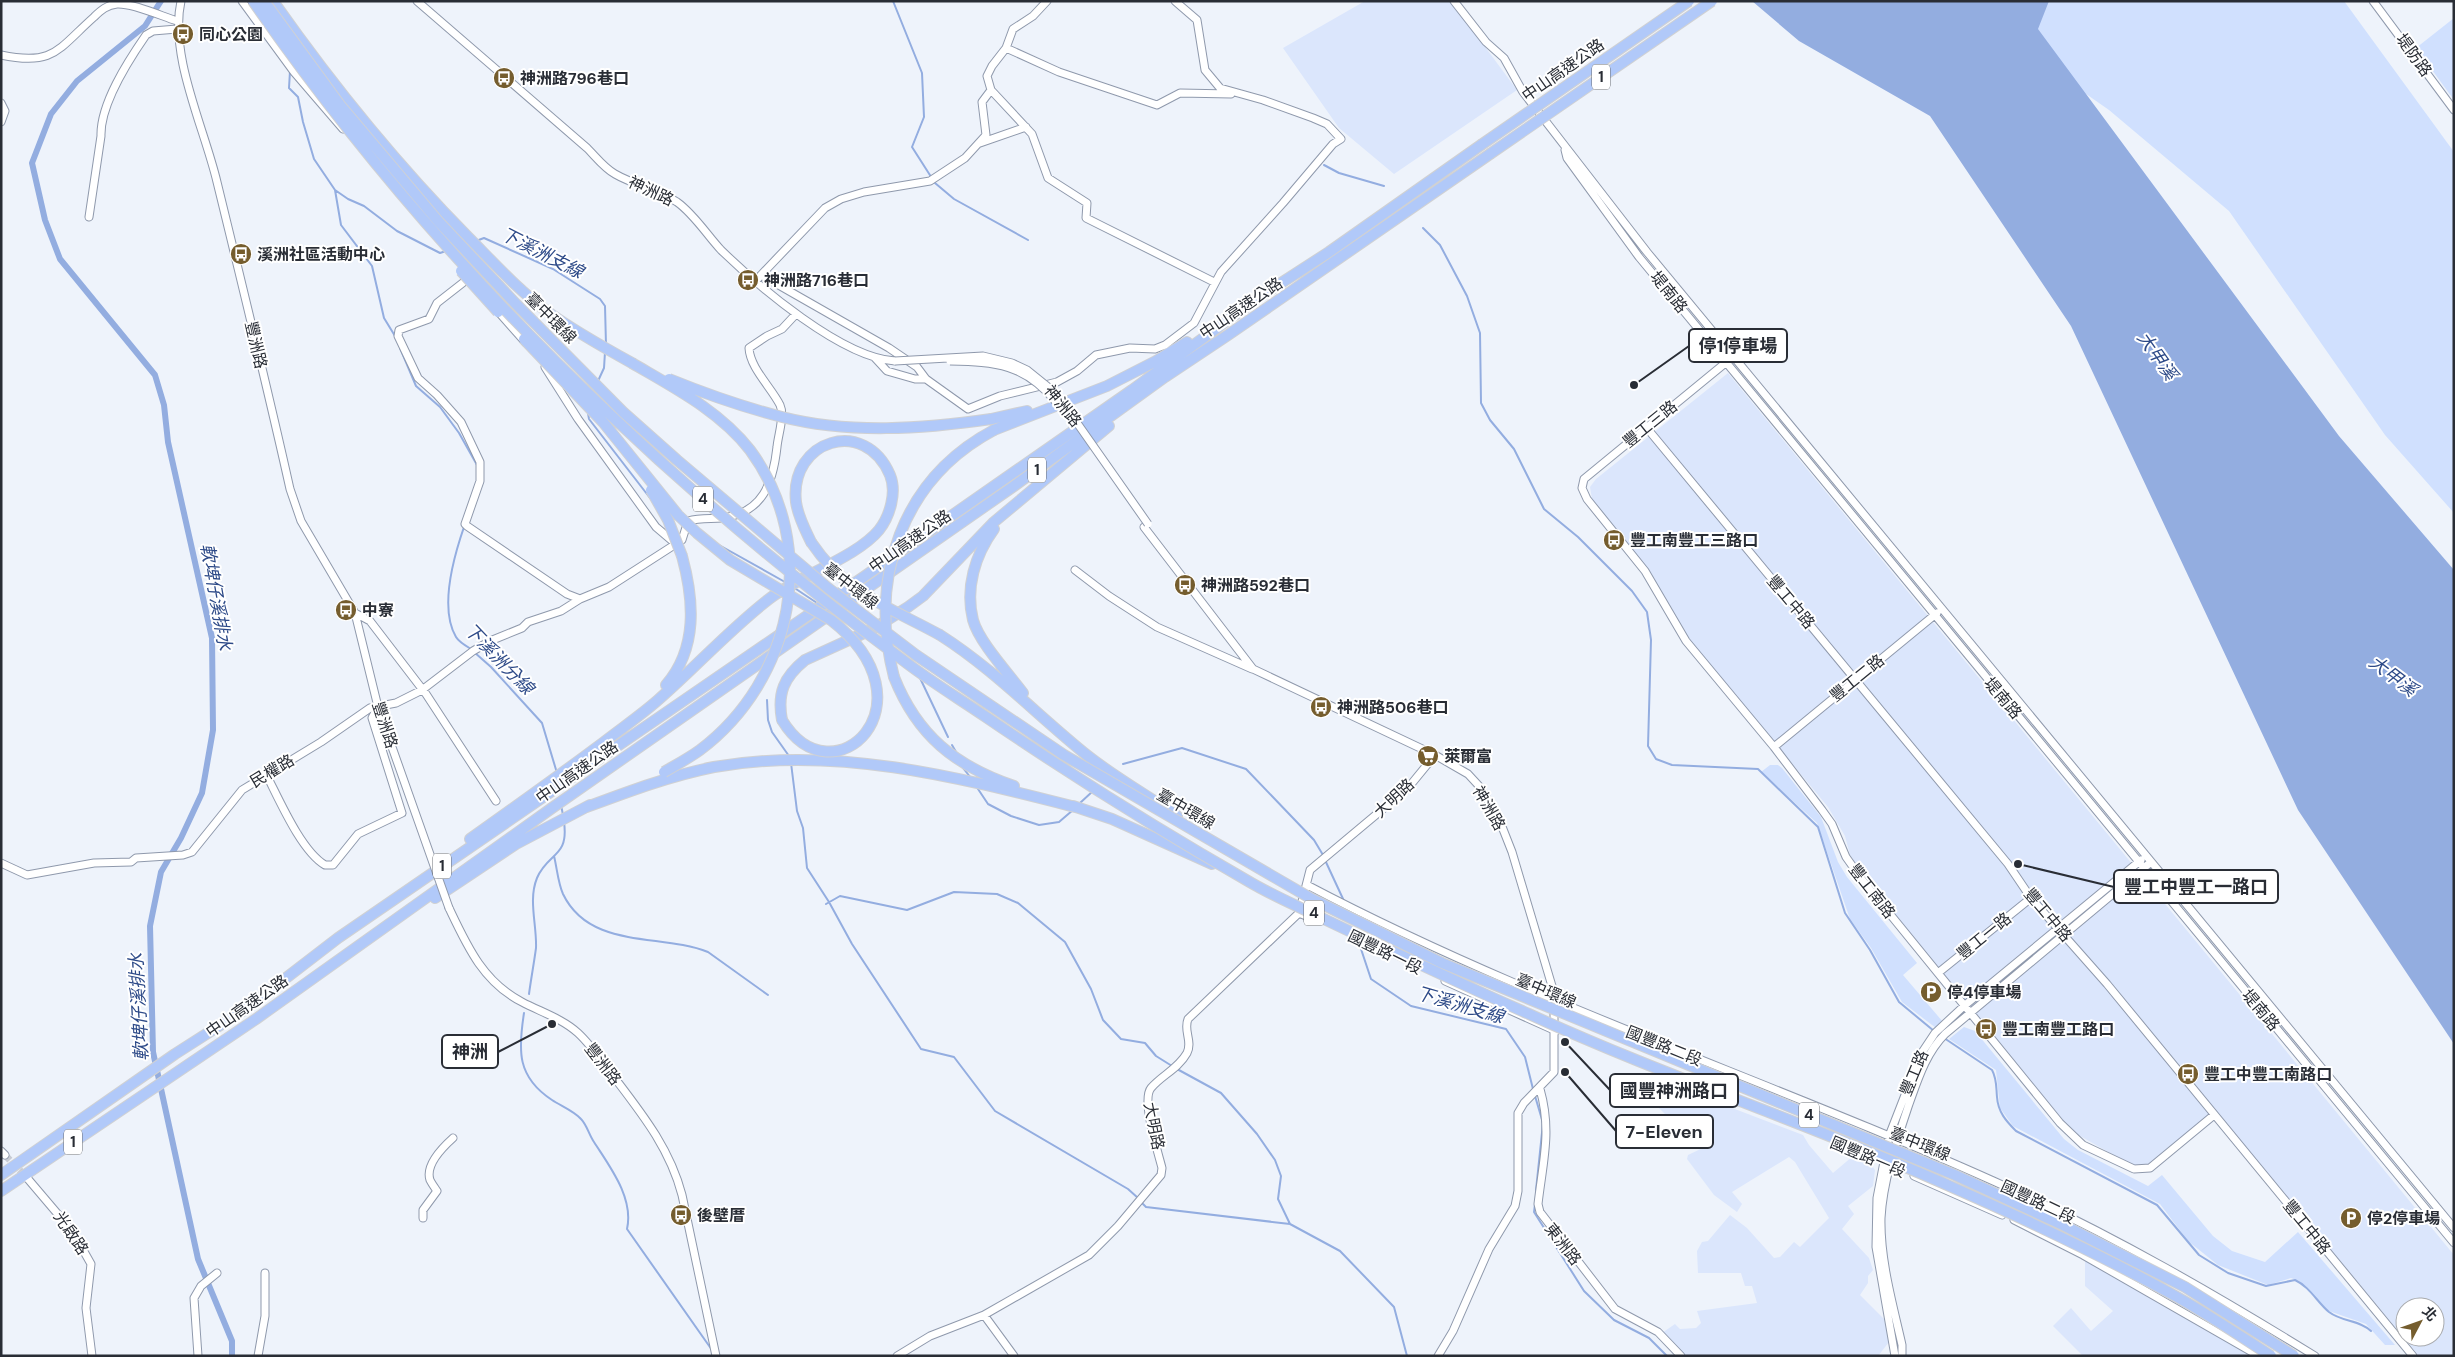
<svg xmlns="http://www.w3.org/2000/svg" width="2455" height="1357" font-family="'DM Sans','Noto Sans TC',sans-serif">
<rect width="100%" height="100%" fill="#eef3fb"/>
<path fill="#dbe6fc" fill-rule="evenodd" d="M 1365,1 L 1451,1 L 1517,90 L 1394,174 L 1339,128 L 1283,48 Z
M 1728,373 L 2454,1255 L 2454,1356 L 2419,1356 L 2220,1116 L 2149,1172 L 2143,1172 L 2075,1133 L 2062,1122 L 1866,879 L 1850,855 L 1845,836 L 1828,807 L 1687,637 L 1647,568 L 1592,499 L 1590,487 L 1596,479 ZM 2405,1307 L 2435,1307 L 2435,1337 L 2405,1337 Z
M 1664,1082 L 1803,1135 L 1809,1145 L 1833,1173 L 1853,1156 L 1869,1162 L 1875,1170 L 1873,1186 L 1848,1206 L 1854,1214 L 1842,1229 L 1869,1258 L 1873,1270 L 1868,1276 L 1868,1283 L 1860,1295 L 1884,1319 L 1889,1342 L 1878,1356 L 1682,1356 L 1662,1333 L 1675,1324 L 1680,1329 L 1696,1328 L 1701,1323 L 1697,1311 L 1757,1303 L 1752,1286 L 1745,1286 L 1741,1273 L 1698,1273 L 1697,1251 L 1702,1242 L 1708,1241 L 1730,1215 L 1747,1228 L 1774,1258 L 1780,1257 L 1794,1242 L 1800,1247 L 1829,1218 L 1795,1162 L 1789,1157 L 1732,1192 L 1742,1204 L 1737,1212 L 1714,1195 L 1687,1159 L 1688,1155 L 1709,1145 L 1694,1116 L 1676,1122 L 1670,1119 L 1656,1105 Z
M 2085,1261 L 2143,1290 L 2256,1356 L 2083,1356 L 2053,1326 L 2071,1308 L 2091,1331 L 2113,1311 L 2085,1286 Z"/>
<path fill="#d0e0fe" d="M 1965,1 L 2344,1 L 2454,152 L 2454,513 L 2385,435 L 2229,211 L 2109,110 L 1987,25 Z
M 2454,18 L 2454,100 L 2416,48 Z
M 1770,765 L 1778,765 L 1782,768 L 1821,817 L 1838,862 L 1847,877 L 1917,963 L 1903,975 L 1943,1022 L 1936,1028 L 1902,1002 L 1871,948 L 1850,919 L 1817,823 L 1761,772 Z
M 1964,1027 L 1975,1031 L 2064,1139 L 2078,1150 L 2148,1186 L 2162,1175 L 2213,1236 L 2232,1251 L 2265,1262 L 2298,1232 L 2395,1345 L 2385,1345 L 2366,1324 L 2329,1311 L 2299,1281 L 2291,1278 L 2268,1285 L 2218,1265 L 2188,1241 L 2160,1204 L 2013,1126 L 2000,1108 L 1996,1070 L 1949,1039 Z"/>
<path fill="#93ade0" d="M 1752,1 L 2049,1 L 2038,29 L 2339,436 L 2454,570 L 2454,1044 L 2298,810 L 2071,326 L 1930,116 L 1799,41 Z"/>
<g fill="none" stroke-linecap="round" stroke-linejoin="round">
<path stroke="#93ade0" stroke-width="2" d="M 893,1 L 922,73 L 924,117 L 912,147 L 935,183 L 954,199 L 1028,240
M 290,71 L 289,88 L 298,97 L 303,122 L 314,159 L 335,190 L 348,199 L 364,206 L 397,231 L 440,253 L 446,251
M 1324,165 L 1339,173 L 1384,186
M 335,190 L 341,225 L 372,266 L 384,318 L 395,336
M 1423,228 L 1440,245 L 1467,296 L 1480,333 L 1481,403 L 1490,420 L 1514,449 L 1544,509 L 1578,537 L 1632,591 L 1647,612 L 1651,640 L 1648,746 L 1656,759 L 1672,765 L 1758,769 L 1818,827 L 1845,913 L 1870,950 L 1899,1002 L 1934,1031
M 476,241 L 484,238 L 553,269 L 600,299 L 605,306 L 606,345
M 400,348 L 416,386 L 440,407 L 459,433 L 477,465
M 598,381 L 604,368 L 605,352
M 588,413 L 589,419 L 650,498
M 464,527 C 454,556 439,608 456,637 C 459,642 466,646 471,649
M 719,545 L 785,582
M 796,589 L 817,603
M 474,652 L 491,667 L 542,723 L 557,773
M 920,678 L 948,737
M 767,700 L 768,720 L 772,732 L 789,756
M 952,745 L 956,752
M 791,763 L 797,811 L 803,828 L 807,868 L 829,902 L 852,944 L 921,1049 L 954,1057 L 995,1111 L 1128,1189 L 1138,1198
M 1123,764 L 1182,748 L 1246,769 L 1314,840 L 1323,855
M 963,768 L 971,778
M 976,786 L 988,804 L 1011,816 L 1039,825 L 1059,822 L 1073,810
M 1080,803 L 1093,791
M 561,805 L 563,815
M 554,856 C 557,868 558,883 563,894 C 590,950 661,933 708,952 L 768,995
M 1325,860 L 1344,901
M 826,904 L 840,896 L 907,910 L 954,892 L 997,894 L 1018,903 L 1065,942 L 1091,989 L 1103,1020 L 1121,1039 L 1145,1043 L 1156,1056 L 1172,1066
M 1358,940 L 1371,979 L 1411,1006 L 1506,1029 L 1525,1057 L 1533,1089
M 529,994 C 531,979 534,963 536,948 C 537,925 528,900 537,878 C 548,852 569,858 564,822
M 524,1013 C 518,1051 517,1077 552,1100 C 561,1106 574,1111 581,1119 C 587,1125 589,1135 594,1142 C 610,1167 634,1198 627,1229 L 712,1350
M 1944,1038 L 1992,1070 C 1997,1079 1996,1087 1997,1097 C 1998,1112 2006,1121 2016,1131 L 2157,1205 L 2199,1255 L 2228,1273 L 2266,1286 L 2295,1280 C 2310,1287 2317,1302 2329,1312 C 2342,1322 2360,1320 2371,1331
M 1177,1069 L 1221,1093 L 1257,1134 L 1275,1160 L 1281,1176 L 1278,1199 L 1290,1224 L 1340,1251 L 1394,1307 L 1407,1356
M 1535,1096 L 1543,1123 L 1536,1190
M 1141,1202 L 1146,1207 L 1290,1224
M 1535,1204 L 1534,1212 L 1584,1291 L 1614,1320 L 1649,1338 L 1667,1356"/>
<path stroke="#93ade0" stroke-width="6" d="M 161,1 L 145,26 L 77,81 L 51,114 L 32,163 L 45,220 L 60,259 L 155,375 L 164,405 L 168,442 L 212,638 L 213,730 L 202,793 L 181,838 L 161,872 L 150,926 L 153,1052 L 198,1259 L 232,1341 L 232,1356"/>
<path stroke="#c7cbd3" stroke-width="7" stroke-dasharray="7 3.5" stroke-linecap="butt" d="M 5,1155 L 27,1178"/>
<g stroke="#8f99ac" stroke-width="9">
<path id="minor" d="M 181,1 C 169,56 204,127 217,182 C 242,284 267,386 290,489 L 301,521 L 355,613 L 379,711
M 242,1 L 294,72 L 343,129
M 417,1 L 587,148 C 596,157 604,168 615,174 C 634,185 659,190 677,202 C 694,214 707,235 721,250 C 758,286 842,358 895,361
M 1047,1 L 1033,16 L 1013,29 L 1006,48 L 992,66 L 987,76 L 991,90 L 1032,134 L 1048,178 L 1087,203 L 1086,218 L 1214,282
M 1454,1 L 1486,42 L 1504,58 L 1523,92 L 1647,252 L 2454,1228
M 2373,1 L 2454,110
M 1006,48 L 1059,72 L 1157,105 L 1180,93 L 1231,94
M 1,55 C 54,66 57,50 94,17 C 101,10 107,5 117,4 C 133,3 161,16 177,21
M 1,103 L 5,111 L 1,122
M 980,143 L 1026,127
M 1565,150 L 1567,158 L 1639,257 L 2454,1243
M 89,217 L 101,136 C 100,104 128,61 146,35 L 153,31 L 177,29
M 761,275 L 825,208 L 841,199 L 864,192 L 930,181 L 965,158 L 986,135 L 982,102 L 991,90
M 469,278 L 437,303 L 429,319 L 399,330 L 398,336 L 418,378 L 437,395 L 461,422 L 480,462 L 480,481 L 465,524 L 467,526 L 567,594 L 580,599
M 755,282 L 761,275 L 889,348 L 917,367 L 926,379 L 968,409 L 1000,396 L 1057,382 L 1077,371 L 1096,355 L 1130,348 L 1155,349 L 1165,345 L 1194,323 L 1221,272 L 1283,203 L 1333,144 L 1341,139 L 1327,124 L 1313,118 L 1263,100 L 1220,88 L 1205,70 L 1197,20 L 1175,1
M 495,308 L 526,343
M 875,358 L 887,371 L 915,379 L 926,379
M 1729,360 L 1584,479 L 1582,488 L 1587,499 L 1645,571 L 1686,641 L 1774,747 L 1822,810 L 1832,824 L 1846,857 L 1863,881 L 2060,1123 L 2083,1145 L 2134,1169 L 2150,1168 L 2214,1115
M 545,367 L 578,419 L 656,527 L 676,544
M 1646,427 L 2008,864 L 2031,898 L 2107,984 L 2413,1356
M 1144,527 L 1253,669 L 1435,755 L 1468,774 L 1480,787 L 1499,819 L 1512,852 L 1552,986 L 1554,1000 L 1554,1072 L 1524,1103 L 1518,1113 L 1518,1191 L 1515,1206 L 1489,1249 L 1453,1331 L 1438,1356
M 1075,570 L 1109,596 L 1157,627 L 1252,669
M 355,613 L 370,621 L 426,694 L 496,801
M 1774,747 L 1937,613
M 266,774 C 279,799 301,851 325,865 L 333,865 L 358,834 L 402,813 L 372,718 L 378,707
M 1,863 L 27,875 L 94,863 L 131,862 L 136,858 L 183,855 L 192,852 L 242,790 L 321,742 L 370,708 L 396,703 L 422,690 L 473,651 L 490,641 L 522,628 L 528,622 L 561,611 L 580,599 L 609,587 L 682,540 L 688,521 C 700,518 710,519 722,518 C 763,513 773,483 777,447 C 778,435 785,416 780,405 C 771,387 750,368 749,348 L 767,336 L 782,329 L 796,314
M 1307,885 C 1533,1004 1778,1083 2011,1189 C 2116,1237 2216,1295 2315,1356
M 449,908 C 467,946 483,982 522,1002 C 541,1012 563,1019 578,1033 C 592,1046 603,1063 614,1077 C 643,1115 670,1149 682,1195 L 716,1356
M 1299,913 L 1311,918
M 1938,973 L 2031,898
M 1445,981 L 1556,1031
M 1540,1089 C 1552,1131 1543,1161 1538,1204 L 1540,1212 L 1615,1309 L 1658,1332 L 1681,1356
M 1,1151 L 5,1155
M 1914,1176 L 2002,1215
M 28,1179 L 73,1232 L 91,1264 L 86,1308 L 92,1356
M 423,1218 L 423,1210 L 437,1191 C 435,1188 432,1184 430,1180 C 425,1165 443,1147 453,1138
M 2014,1220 L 2083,1255 L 2259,1356
M 984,1315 L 1014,1356
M 198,1356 L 194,1298 L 201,1286 L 217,1273
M 258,1356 L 265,1316 L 265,1273
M 897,1356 L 930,1336 L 984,1315 L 1089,1255 L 1118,1226 L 1161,1175 L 1162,1168 C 1158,1152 1141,1100 1151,1088 C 1162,1075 1178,1069 1187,1053 C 1193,1041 1183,1031 1188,1019 L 1299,913 L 1310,870 L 1408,788 L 1435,755
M 1895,1356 L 1876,1247 L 1877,1198 L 1889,1136 L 1921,1054 L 1935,1033 L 1964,1006 L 2141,860
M 1902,1356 L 1902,1345 C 1893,1305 1880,1260 1881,1218 C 1883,1180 1897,1140 1909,1104 C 1918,1079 1926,1053 1945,1034 L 2151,862"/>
</g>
<g stroke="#d0d1d3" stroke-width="12">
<path id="highway" d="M 273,1 C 332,85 396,164 468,237 C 494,263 518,290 548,312 C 574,331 603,347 632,363
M 991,419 L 1027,411
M 994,430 L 1107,386 L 1156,361 L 1187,342
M 994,529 C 975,555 965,588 973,620 C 979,642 1009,674 1023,693
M 940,635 C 995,670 1038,716 1088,756 C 1116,778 1148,796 1177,816
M 894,677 C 917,735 955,766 1014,786
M 666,685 C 698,648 694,600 682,556
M 782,720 C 777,693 784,677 805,660 L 873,629 L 908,607 L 923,596 L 994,522 L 1109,426
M 1073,806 L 1112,819 L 1212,864
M 584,808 C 627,792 669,776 714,767 C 837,745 961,778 1079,808
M 470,839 C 515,807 560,775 604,742 C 622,728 641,715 658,700 C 696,667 729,630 769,599 C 799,576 857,557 879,530 C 890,516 897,492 890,475 C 865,416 789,440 796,502 C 798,517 805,529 811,542
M 435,898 L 516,844 L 590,805
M 1,1175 L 175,1054 L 247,1008 L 338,938 L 865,576 L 1132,390 L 1258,298 L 1329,252 L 1481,145
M 1,1191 L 256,1019 L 552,808 L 1014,486 L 1165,377 L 1228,335 L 1490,154"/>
</g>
<use href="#minor" stroke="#fff" stroke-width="7"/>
<use href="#highway" stroke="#b1c9f9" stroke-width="10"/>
<g stroke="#8f99ac" stroke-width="9" stroke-linecap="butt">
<path id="minor-bridge" d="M 895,361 L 983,356 L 1012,363 L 1027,370 L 1053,391 L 1068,410 L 1148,524
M 950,361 C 996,362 1025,364 1056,402
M 381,716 L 449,908"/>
</g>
<g stroke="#d0d1d3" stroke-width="12" stroke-linecap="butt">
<path id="highway-bridge" d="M 253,1 C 430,256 655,476 904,661 C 930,681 958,698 986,717 C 1071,775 1159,830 1248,881 C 1273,896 1300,907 1326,920 C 1393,952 1461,984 1529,1014 C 1668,1078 1814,1125 1954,1188 C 2029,1221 2105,1257 2177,1297 C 2209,1315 2240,1336 2271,1356
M 264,1 L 340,105 L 438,221 L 516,304 L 623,412 L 677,460 L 828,588 L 916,655 L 1064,755 L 1312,899 L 1442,963 L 1955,1175 L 2063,1225 L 2185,1287 L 2294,1356
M 1481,145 L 1689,1
M 1490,154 L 1712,1
M 461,271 L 498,312
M 524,339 L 603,422 L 678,515 L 697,533 L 730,560 L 831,620 C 938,703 833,804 782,720
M 632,363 C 673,387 720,411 750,450 C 821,546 793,680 700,750 C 689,758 676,765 664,772
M 669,379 C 706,394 743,407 782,417 C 849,434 923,429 991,419
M 651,490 L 668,520 L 682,556
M 811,542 C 846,594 887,606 940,635
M 894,677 C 868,578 902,479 994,430"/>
</g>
<use href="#minor-bridge" stroke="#fff" stroke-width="7"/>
<use href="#highway-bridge" stroke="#b1c9f9" stroke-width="10"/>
</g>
<defs>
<g id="bus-disc" transform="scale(1.125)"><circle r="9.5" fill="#755d2e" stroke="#fff"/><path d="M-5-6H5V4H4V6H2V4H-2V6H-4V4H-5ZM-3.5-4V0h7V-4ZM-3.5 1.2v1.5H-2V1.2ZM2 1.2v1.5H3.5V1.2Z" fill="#fff"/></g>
<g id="supermarket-disc" transform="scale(1.125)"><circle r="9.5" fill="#755d2e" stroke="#fff"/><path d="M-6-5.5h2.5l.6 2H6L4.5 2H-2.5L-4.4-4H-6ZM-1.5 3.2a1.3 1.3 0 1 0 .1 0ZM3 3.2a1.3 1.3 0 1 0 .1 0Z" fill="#fff"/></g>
<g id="parking-disc" transform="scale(1.125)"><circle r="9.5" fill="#755d2e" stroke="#fff"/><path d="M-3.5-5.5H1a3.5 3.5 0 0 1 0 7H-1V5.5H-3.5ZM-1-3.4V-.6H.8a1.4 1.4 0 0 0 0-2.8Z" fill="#fff"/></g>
</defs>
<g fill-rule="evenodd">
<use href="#bus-disc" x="183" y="34"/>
<use href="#bus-disc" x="504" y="78"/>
<use href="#bus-disc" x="241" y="254"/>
<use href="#bus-disc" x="748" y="280"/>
<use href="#bus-disc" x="1614" y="540"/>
<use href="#bus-disc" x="1185" y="585"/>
<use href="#bus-disc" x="346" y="610"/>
<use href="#bus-disc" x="1321" y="707"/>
<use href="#supermarket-disc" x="1428" y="756"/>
<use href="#parking-disc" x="1931" y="992"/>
<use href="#bus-disc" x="1986" y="1029"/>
<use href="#bus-disc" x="2188" y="1074"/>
<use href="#bus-disc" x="681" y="1215"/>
<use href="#parking-disc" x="2351" y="1218"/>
</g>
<g text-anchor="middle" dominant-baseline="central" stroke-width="4" stroke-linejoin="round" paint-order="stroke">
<g fill="#fff" stroke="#696c72" stroke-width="1">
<rect x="1592" y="64.5" width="18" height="25" rx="4"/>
<rect x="1028" y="457.5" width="18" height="25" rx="4"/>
<rect x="693" y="486.5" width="20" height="25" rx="4"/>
<rect x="433" y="853.5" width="18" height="25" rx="4"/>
<rect x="1304" y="900.5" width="20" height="25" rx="4"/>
<rect x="1799" y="1102.5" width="20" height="25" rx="4"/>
<rect x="64" y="1129.5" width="18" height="25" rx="4"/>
</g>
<g font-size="15" font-weight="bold" fill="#292d35">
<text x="1601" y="77">1</text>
<text x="1037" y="470">1</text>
<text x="703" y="499">4</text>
<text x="442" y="866">1</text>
<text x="1314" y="913">4</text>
<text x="1809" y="1115">4</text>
<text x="73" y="1142">1</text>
</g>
<g font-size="16" font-weight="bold" fill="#292d35" stroke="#fff" text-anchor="start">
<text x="199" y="34">同心公園</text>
<text x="520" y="78">神洲路796巷口</text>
<text x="257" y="254">溪洲社區活動中心</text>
<text x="764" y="280">神洲路716巷口</text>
<text x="1630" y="540">豐工南豐工三路口</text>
<text x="1201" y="585">神洲路592巷口</text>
<text x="362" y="610">中寮</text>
<text x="1337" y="707">神洲路506巷口</text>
<text x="1444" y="756">萊爾富</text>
<text x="1947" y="992">停4停車場</text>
<text x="2002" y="1029">豐工南豐工路口</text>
<text x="2204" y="1074">豐工中豐工南路口</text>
<text x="697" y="1215">後壁厝</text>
<text x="2367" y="1218">停2停車場</text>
</g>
<g font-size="16" fill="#292d35" stroke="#fff">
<text transform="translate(2414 55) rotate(54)">堤防路</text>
<text transform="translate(1563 70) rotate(-35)">中山高速公路</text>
<text transform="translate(651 191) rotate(25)">神洲路</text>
<text transform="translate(1669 292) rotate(51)">堤南路</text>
<text transform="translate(1241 308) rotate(-34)">中山高速公路</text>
<text transform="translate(551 318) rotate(45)">臺中環線</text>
<text transform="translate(256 345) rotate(77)">豐洲路</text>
<text transform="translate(1063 406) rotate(51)">神洲路</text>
<text transform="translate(1650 424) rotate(-39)">豐工三路</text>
<text transform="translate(910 541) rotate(-35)">中山高速公路</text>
<text transform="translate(851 586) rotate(38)">臺中環線</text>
<text transform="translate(1791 602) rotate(50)">豐工中路</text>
<text transform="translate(1857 678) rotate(-39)">豐工二路</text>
<text transform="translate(2003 698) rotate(50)">堤南路</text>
<text transform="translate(385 725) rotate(72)">豐洲路</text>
<text transform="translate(272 771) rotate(-31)">民權路</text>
<text transform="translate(577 772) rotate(-35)">中山高速公路</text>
<text transform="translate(1394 798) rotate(-43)">大明路</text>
<text transform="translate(1489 808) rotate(60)">神洲路</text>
<text transform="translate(1186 809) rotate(30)">臺中環線</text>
<text transform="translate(1872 891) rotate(52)">豐工南路</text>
<text transform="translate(2048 915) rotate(50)">豐工中路</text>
<text transform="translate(1984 936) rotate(-39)">豐工一路</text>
<text transform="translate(1385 952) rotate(26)">國豐路一段</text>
<text transform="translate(1546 991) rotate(23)">臺中環線</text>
<text transform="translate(247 1006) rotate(-35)">中山高速公路</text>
<text transform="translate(2261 1010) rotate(50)">堤南路</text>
<text transform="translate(1664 1046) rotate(22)">國豐路二段</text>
<text transform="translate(603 1064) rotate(52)">豐洲路</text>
<text transform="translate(1914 1073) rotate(-67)">豐工路</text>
<text transform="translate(1154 1126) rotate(79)">大明路</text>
<text transform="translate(1920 1144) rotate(22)">臺中環線</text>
<text transform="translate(1868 1157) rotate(23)">國豐路一段</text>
<text transform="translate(2038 1202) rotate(25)">國豐路二段</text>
<text transform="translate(2307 1227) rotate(51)">豐工中路</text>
<text transform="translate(71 1233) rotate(56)">光啟路</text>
<text transform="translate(1563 1244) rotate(52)">東洲路</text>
</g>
<g font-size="18" font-style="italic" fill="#2d4a88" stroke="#fff">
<text transform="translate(542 253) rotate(27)">下溪洲支線</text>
<text transform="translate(2157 356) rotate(55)">大甲溪</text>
<text transform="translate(216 597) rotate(80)">軟埤仔溪排水</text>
<text transform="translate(499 659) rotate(46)">下溪洲分線</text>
<text transform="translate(2393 676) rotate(37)">大甲溪</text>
<text transform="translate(1460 1005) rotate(16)">下溪洲支線</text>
<text transform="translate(139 1007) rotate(-93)">軟埤仔溪排水</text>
</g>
</g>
<path fill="none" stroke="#292d35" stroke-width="2" d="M1634 385L1689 346M2018 864L2114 887M552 1024L498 1052M1565 1042L1610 1090M1565 1072L1616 1131"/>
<g fill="#292d35" stroke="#fff" stroke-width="2">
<circle cx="1634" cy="385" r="5"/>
<circle cx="2018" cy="864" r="5"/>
<circle cx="552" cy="1024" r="5"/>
<circle cx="1565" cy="1042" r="5"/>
<circle cx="1565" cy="1072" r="5"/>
</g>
<g fill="#fff" stroke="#292d35" stroke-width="2">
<rect x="1689" y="329" width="98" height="33" rx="5"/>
<rect x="2114" y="870" width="164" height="33" rx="5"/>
<rect x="442" y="1035" width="56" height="33" rx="5"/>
<rect x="1610" y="1074" width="128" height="33" rx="5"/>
<rect x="1616" y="1115" width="97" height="33" rx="5"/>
</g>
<g font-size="18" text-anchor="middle" font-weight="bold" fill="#292d35">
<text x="1738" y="352">停1停車場</text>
<text x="2196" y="893">豐工中豐工一路口</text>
<text x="470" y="1058">神洲</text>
<text x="1674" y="1097">國豐神洲路口</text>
<text x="1664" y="1138">7-Eleven</text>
</g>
<rect width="2455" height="1357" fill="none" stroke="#292d35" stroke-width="5"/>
<g transform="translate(2420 1322) rotate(49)"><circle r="24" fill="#ffffff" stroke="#a9abae"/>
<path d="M0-4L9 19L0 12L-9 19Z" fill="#755d2e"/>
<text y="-8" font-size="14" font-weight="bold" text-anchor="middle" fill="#292d35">北</text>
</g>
</svg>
